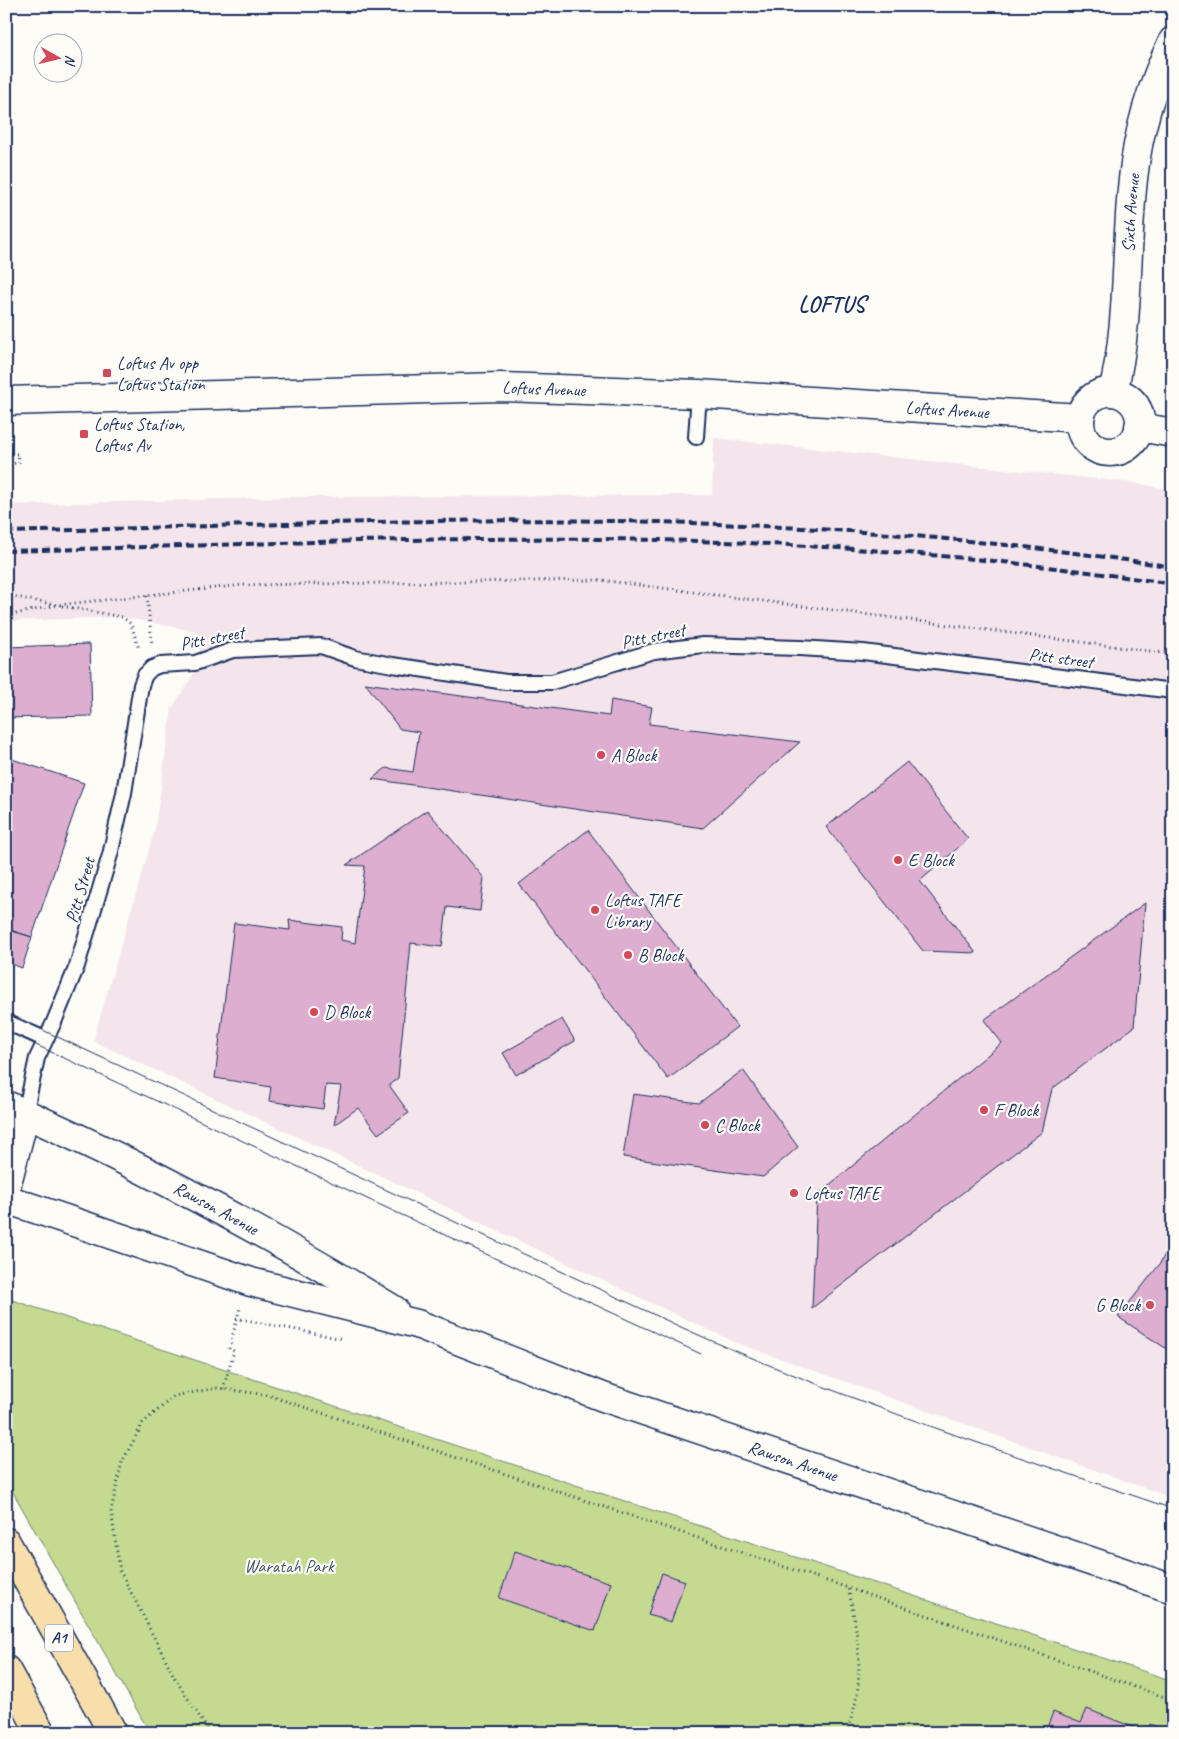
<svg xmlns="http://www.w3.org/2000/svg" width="1179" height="1739" font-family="Caveat,sans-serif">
<rect width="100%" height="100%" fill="#fdfcf7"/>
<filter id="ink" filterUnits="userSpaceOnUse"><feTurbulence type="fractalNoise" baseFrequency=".02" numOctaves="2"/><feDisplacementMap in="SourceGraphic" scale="10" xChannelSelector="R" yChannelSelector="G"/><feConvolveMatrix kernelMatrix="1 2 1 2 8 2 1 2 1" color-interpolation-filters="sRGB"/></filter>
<g filter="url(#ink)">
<path fill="#f3e5eb" d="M 714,438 L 1134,483 L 1173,490 L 1173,1498 L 739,1344 L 93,1041 L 155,829 L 172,708 L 202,661 L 195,631 L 122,617 L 6,621 L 6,505 L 297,497 L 712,495 Z"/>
<path fill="#c4da90" stroke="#708477" d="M 6,1298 L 1173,1681 L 1173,1733 L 150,1733 L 6,1480 Z"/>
<path fill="#ddaed0" stroke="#1b2f5e" d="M 90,644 L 92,716 L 6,718 L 6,647 Z
M 365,683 L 609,716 L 611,700 L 652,707 L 649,724 L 800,742 L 703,828 L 372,779 L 386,768 L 413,772 L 419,732 L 400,729 Z
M 6,757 L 84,783 L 32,937 L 6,929 Z
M 907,762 L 968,839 L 920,881 L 976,953 L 923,951 L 826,827 Z
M 427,810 L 484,878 L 480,911 L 447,907 L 442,947 L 411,943 L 398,1078 L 389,1085 L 409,1113 L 378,1134 L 358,1108 L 334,1125 L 341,1086 L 326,1085 L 323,1109 L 269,1101 L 271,1087 L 215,1078 L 234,923 L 290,930 L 289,920 L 342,927 L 341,940 L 355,943 L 365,866 L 346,865 Z
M 588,830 L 737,1027 L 668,1079 L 519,884 Z
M 1145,903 L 1134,1027 L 1052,1089 L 1042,1132 L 812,1308 L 817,1195 L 1002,1043 L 984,1020 Z
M 6,929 L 32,937 L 22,968 L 6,962 Z
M 562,1019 L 575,1041 L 516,1075 L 503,1053 Z
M 743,1070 L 798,1147 L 763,1177 L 623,1157 L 633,1094 L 699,1103 Z
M 1173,1240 L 1173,1353 L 1118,1317 L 1159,1265 Z
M 515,1551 L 611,1583 L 595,1631 L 499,1598 Z
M 662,1573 L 685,1581 L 671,1622 L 648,1615 Z
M 1087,1709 L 1148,1733 L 1150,1724 L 1172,1733 L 1045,1733 L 1053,1712 L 1081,1723 Z"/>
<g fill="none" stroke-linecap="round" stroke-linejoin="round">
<g stroke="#1b2f5e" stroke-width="18">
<path id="service" d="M 696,437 L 699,394
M 6,1022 L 45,1039
M 25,1114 L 37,1058 L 54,1022 L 77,966 L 110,855 L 124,793 L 141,685 L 145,675 L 152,668 L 160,665 L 195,663 L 233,650 L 321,646 L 355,658 L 393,665 L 506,682 L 552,682 L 654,651 L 703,645 L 800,648 L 863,652 L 1173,691"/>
</g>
<g stroke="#1b2f5e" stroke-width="31">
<g id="minor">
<path id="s1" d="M 1113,392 C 1130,323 1125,250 1133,179 C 1138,132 1152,84 1173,41"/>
</g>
</g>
<g stroke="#1b2f5e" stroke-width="31">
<g id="tertiary">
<circle cx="1110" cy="422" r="30"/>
<path id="s2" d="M 6,401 L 500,387 L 699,394 L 1080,418"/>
<path d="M 1139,427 L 1173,433"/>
<path id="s3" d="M 6,1105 C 140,1164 269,1234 394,1310"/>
<path d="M 6,1187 L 25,1114"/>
<path id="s4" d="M 6,1199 L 251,1282 L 417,1324 L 603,1397 L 1173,1589"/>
</g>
</g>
<g stroke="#1b2f5e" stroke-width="31">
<path id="trunk" d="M 6,1542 L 113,1733
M 6,1670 L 41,1733"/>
</g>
<path stroke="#1b2f5e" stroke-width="3" stroke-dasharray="1 4" stroke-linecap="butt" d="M 6,454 L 18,454 L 19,463 L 6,464
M 6,595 L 56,605
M 147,596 L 152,644
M 62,606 L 122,617 L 131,624 L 139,649
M 6,616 L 57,605 L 243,585 L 600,580 L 1173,654
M 236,1318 L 343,1339
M 223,1389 L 234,1351 L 229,1349 L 240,1308
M 210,1733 L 176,1680 L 120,1571 L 111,1511 L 122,1462 L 143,1423 L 174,1396 L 216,1388 L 268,1395 L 848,1588 L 1173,1700
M 847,1733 C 850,1721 855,1708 857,1695 C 862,1659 856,1623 848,1588"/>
<use href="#service" stroke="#fdfcf7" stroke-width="14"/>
<use href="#minor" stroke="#fdfcf7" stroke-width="28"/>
<use href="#tertiary" stroke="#fdfcf7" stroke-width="28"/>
<use href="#trunk" stroke="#f8deab" stroke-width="28"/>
<path stroke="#1b2f5e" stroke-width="1" d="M 6,1013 L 683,1328 C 842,1400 1008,1453 1173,1509
M 6,1031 L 701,1354"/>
<path stroke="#1b2f5e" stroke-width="4" stroke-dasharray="8 4" stroke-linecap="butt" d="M 6,532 C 149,528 292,523 435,521 C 681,517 930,529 1173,567
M 6,551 C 204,546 402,537 599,539 C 791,541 983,555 1173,584"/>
</g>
</g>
<g fill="#d1495b" stroke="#fdfcf7" stroke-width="2">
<rect x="102" y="368" width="10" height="10" rx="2.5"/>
<rect x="79" y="429" width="10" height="10" rx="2.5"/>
<circle cx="601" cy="755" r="5"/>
<circle cx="898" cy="860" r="5"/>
<circle cx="595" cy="910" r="5"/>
<circle cx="628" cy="955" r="5"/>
<circle cx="314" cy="1012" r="5"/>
<circle cx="984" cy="1110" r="5"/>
<circle cx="705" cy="1125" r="5"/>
<circle cx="794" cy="1193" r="5"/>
<circle cx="1150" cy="1305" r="5"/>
</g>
<g text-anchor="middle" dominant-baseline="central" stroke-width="4.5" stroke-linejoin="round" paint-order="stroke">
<rect fill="#fdfcf7" stroke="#5f6c8c" stroke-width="1" x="45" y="1624.5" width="28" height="27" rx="4"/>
<g font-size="16" font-weight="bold" fill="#1b2f5e">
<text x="59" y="1638">A1</text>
</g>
<g font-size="18" fill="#1b2f5e" stroke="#fdfcf7">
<text stroke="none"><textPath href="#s1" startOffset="180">Sixth Avenue</textPath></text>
<text stroke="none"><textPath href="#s2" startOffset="538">Loftus Avenue</textPath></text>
<text stroke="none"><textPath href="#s2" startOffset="942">Loftus Avenue</textPath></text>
<text transform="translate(653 636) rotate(-12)">Pitt street</text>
<text transform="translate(212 638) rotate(-11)">Pitt street</text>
<text transform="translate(1061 658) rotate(7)">Pitt street</text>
<text transform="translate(80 890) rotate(-74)">Pitt Street</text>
<text stroke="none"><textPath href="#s3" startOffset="234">Rawson Avenue</textPath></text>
<text stroke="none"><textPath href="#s4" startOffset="830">Rawson Avenue</textPath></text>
</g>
<g font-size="18" fill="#1b2f5e" stroke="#fdfcf7" text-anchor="start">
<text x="117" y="363">Loftus Av opp<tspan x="117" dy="21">Loftus Station</tspan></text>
<text x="94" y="424">Loftus Station,<tspan x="94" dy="21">Loftus Av</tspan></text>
<text x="611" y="755">A Block</text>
<text x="908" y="860">E Block</text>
<text x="605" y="900">Loftus TAFE<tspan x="605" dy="21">Library</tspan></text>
<text x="638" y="955">B Block</text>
<text x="324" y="1012">D Block</text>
<text x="994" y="1110">F Block</text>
<text x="715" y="1125">C Block</text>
<text x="804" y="1193">Loftus TAFE</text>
<text x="1140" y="1305" text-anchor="end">G Block</text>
</g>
<g font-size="18" fill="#455a6a" stroke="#fdfcf7">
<text x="289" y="1566">Waratah Park</text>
</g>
<g font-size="22" font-weight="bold" letter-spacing="1" fill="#1b2f5e" stroke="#fdfcf7">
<text x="832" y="305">LOFTUS</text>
</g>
</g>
<rect width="1179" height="1739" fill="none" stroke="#fdfcf7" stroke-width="25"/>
<rect x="12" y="12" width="1154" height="1714" fill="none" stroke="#1b2f5e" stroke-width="2" filter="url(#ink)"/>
<g transform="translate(58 58) rotate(98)"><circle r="24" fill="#fdfcf7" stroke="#a3aaba"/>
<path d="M0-4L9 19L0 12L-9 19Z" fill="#d1495b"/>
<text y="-8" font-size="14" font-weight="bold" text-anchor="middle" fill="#1b2f5e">N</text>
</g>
</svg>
